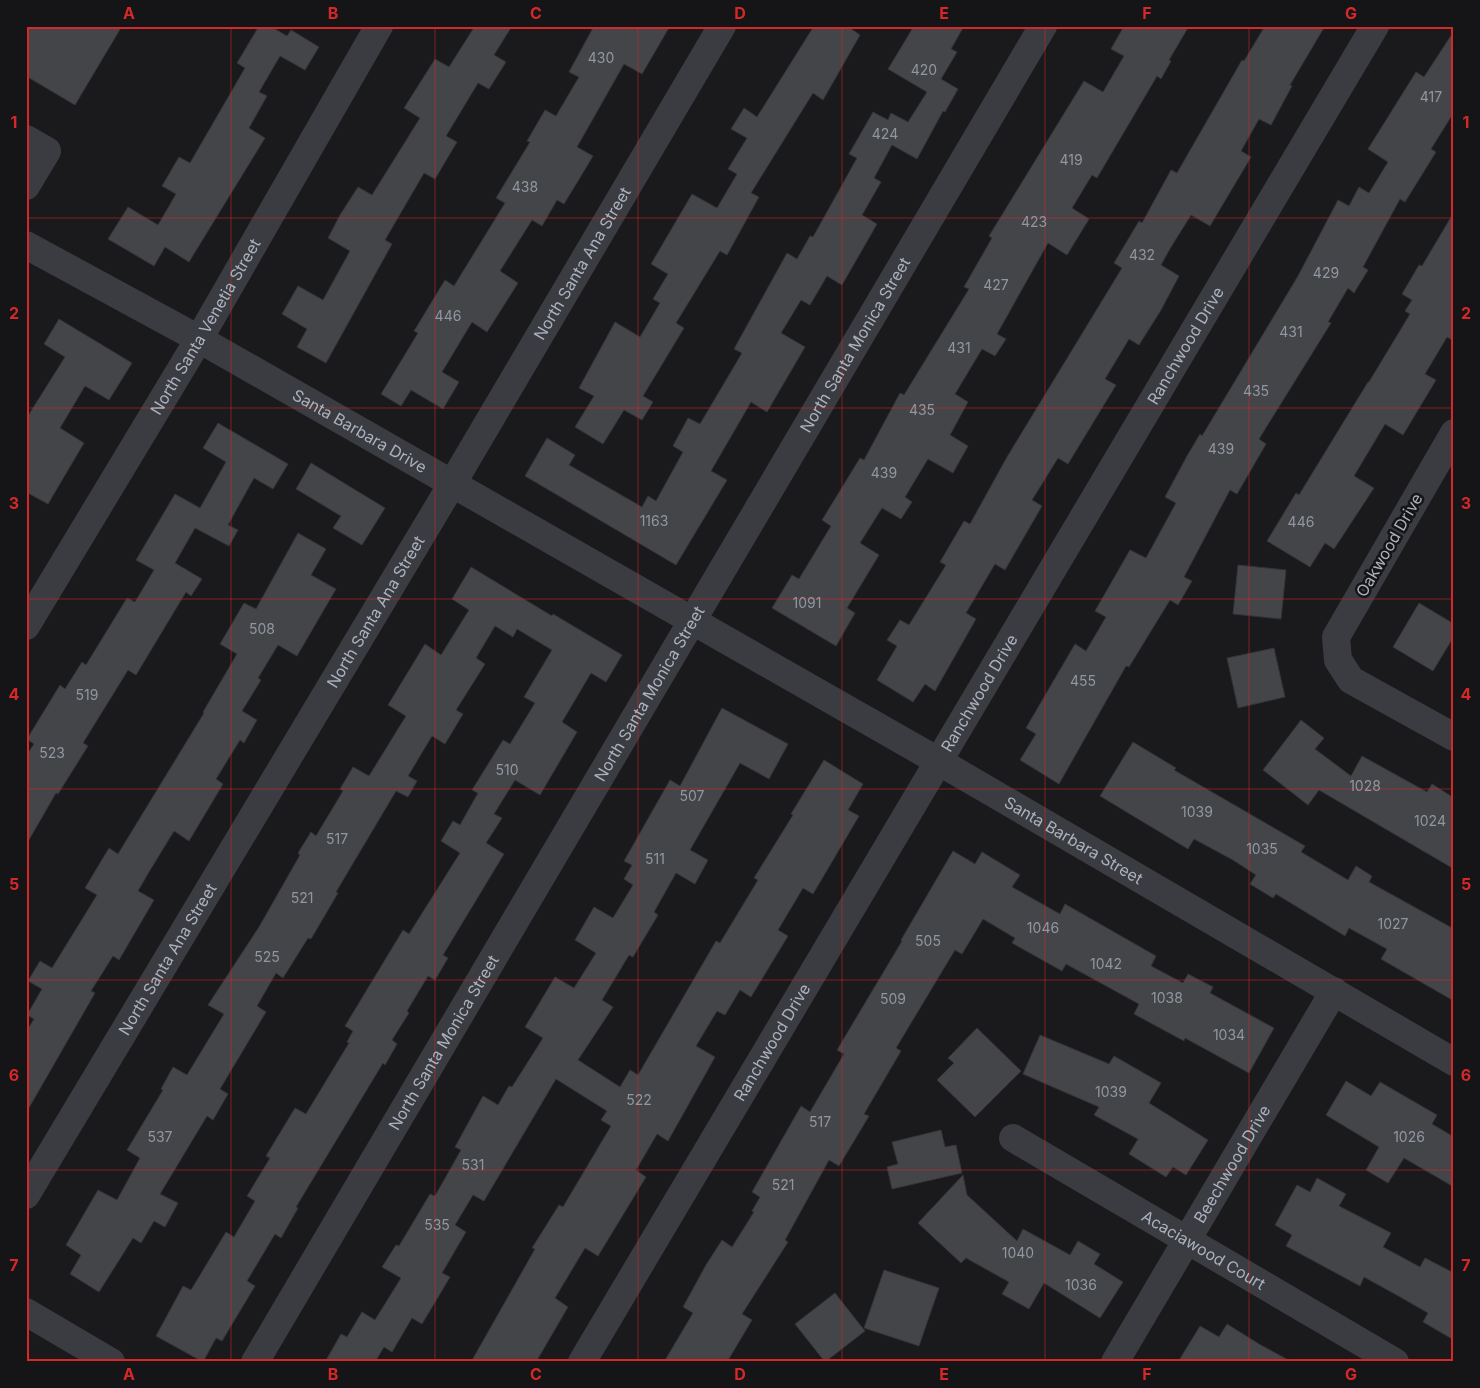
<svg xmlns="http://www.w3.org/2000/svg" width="1480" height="1388" font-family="Inter,sans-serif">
<rect width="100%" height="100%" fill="#1a1a1c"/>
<path fill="#444549" stroke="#343439" d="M 26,26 L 122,26 L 75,105 L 26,76 Z
M 259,26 L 270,26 L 287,36 L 291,30 L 319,47 L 305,70 L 280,56 L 259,92 L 267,96 L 249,128 L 265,138 L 189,262 L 165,247 L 154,266 L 108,239 L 128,207 L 158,225 L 176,194 L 162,186 L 179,157 L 190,163 L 245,68 L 237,63 Z
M 475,26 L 512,26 L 494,55 L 506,62 L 489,89 L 478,83 L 446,136 L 457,142 L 435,179 L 424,173 L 385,240 L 392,244 L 326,363 L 297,347 L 307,329 L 282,314 L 298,286 L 323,300 L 350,251 L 328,238 L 340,215 L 358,187 L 372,195 L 420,118 L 404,108 L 418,86 L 435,59 L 449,67 Z
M 594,26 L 670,26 L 642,74 L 624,64 L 577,147 L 593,156 L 578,181 L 564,204 L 557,200 L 542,226 L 532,220 L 500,271 L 518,283 L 487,332 L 472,322 L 442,372 L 459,382 L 443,409 L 411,390 L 401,406 L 381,394 L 418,333 L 414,331 L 445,280 L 454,286 L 505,203 L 496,198 L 530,142 L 527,141 L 545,110 L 556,116 L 579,77 L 569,72 Z
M 814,26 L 847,26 L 860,35 L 823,100 L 813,93 L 751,193 L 759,197 L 727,255 L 720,251 L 676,323 L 684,328 L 643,396 L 653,402 L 642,420 L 624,410 L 603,444 L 575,427 L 594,396 L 579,388 L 615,322 L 640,337 L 660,303 L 653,299 L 668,274 L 651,264 L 692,194 L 717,208 L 737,174 L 728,169 L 747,138 L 731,129 L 744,108 L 757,117 Z
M 914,26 L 964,26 L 951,49 L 957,52 L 941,79 L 958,89 L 945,112 L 943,111 L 917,159 L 892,145 L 874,178 L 881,182 L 862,215 L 877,224 L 842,285 L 827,276 L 810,305 L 801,300 L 781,333 L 805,347 L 767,412 L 751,402 L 711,471 L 727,480 L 676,565 L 525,476 L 547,438 L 575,455 L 569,465 L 642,507 L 648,496 L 656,501 L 683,452 L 673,446 L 688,418 L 700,424 L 742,353 L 734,349 L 787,253 L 797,259 L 810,236 L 813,237 L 857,158 L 849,154 L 873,112 L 888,120 L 891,113 L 908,122 L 927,92 L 888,69 Z
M 1124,26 L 1189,26 L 1169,60 L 1171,61 L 1161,79 L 1157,76 L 1097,178 L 1092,175 L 1072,208 L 1089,219 L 1067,255 L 1048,243 L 997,334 L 1006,339 L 995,356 L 982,349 L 955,394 L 968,402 L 950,435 L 968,446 L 953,473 L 928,459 L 905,497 L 912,502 L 901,519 L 882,508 L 860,543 L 879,555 L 847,608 L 855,613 L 836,646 L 772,608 L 792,575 L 799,579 L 831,526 L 822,520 L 860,458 L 864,460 L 900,393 L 904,395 L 969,289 L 964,287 L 992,238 L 989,236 L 1084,81 L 1103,92 L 1124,56 L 1111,49 Z
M 1265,26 L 1325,26 L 1290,85 L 1292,86 L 1271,125 L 1259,119 L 1241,151 L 1251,157 L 1210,226 L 1191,215 L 1171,247 L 1161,265 L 1179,276 L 1161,310 L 1139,345 L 1129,339 L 1105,379 L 1116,385 L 1068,464 L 1058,458 L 1032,500 L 1042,506 L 1005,570 L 995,564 L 966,613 L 976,619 L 935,691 L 925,684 L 913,702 L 877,680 L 897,646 L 887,640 L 900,620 L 909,625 L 946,565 L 940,562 L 964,521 L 970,524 L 1007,457 L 1122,268 L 1114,263 L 1139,221 L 1142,223 L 1171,170 L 1177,173 L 1242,60 L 1244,61 Z
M 1454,31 L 1454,112 L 1431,149 L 1436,152 L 1405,202 L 1400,199 L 1363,267 L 1368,270 L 1354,293 L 1348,288 L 1328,322 L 1331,323 L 1259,439 L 1266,444 L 1237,494 L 1230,490 L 1184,577 L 1192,581 L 1178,605 L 1170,600 L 1129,667 L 1126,666 L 1059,784 L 1020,760 L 1036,734 L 1026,728 L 1075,644 L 1086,651 L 1106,617 L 1095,611 L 1130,550 L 1146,558 L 1176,503 L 1165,497 L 1187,456 L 1200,434 L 1202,436 L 1298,276 L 1338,200 L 1349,206 L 1359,187 L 1369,193 L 1388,162 L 1368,149 L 1416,72 L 1424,77 Z
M 1454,212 L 1454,341 L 1447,337 L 1425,374 L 1436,380 L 1403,435 L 1385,424 L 1354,476 L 1374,488 L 1334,549 L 1325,543 L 1310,567 L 1267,541 L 1296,493 L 1299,495 L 1368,382 L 1369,382 L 1410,314 L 1405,311 L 1412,300 L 1402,294 L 1419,265 L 1422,266 Z
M 59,319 L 132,363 L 109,400 L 85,386 L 60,428 L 84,443 L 48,504 L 26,492 L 26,419 L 65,357 L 44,344 Z
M 218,423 L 288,464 L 273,489 L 254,478 L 228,525 L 238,530 L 229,546 L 195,528 L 175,563 L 202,579 L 191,596 L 186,592 L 136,675 L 128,670 L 83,743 L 88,746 L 58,794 L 56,793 L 26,845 L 26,756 L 34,744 L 27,739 L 60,685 L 65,689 L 82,662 L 86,665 L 127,598 L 135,602 L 154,570 L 136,560 L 175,494 L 200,508 L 226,462 L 203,448 Z
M 311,463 L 385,508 L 362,545 L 333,528 L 341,516 L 296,489 Z
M 298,533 L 326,549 L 311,575 L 336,589 L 297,656 L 278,645 L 258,678 L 261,680 L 242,711 L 257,720 L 244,743 L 240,740 L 216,779 L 223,784 L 189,841 L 174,831 L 149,872 L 138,891 L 154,900 L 119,960 L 113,956 L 91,991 L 95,993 L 26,1113 L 26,1032 L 34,1019 L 27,1015 L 42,989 L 28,981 L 40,961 L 52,968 L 97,895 L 85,888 L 109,848 L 118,854 L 204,713 L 203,712 L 237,654 L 220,644 L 244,603 L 256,609 Z
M 1238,565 L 1286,570 L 1281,619 L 1233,614 Z
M 471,567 L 552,616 L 553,614 L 622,655 L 606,682 L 591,673 L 562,722 L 577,732 L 540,795 L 515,780 L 494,814 L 502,818 L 486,843 L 504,854 L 443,955 L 448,958 L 435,980 L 428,976 L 407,1011 L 409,1013 L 392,1040 L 397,1044 L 385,1065 L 383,1063 L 296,1207 L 298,1208 L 281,1238 L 275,1234 L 247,1281 L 255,1286 L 222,1341 L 216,1338 L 203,1362 L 156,1336 L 183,1286 L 191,1290 L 226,1232 L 234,1237 L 255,1201 L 247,1196 L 270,1158 L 266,1156 L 295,1108 L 306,1114 L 349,1043 L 347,1042 L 353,1031 L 345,1026 L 403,930 L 409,934 L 460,853 L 441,841 L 453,821 L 460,825 L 478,793 L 472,790 L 503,740 L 510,744 L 535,703 L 524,697 L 552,650 L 517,629 L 513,637 L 495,626 L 476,658 L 485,664 L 456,710 L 463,714 L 445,744 L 432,736 L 408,776 L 417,781 L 408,797 L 396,791 L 336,892 L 338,893 L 311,939 L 308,938 L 283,978 L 276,973 L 257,1006 L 266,1012 L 220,1089 L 228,1094 L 213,1120 L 207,1116 L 160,1194 L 178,1203 L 165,1227 L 154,1221 L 141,1243 L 133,1238 L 99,1292 L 70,1274 L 81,1255 L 66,1245 L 98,1190 L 117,1200 L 140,1158 L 127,1150 L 163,1090 L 161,1089 L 173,1067 L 187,1075 L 224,1014 L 208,1005 L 259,927 L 300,855 L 298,853 L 311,832 L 316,836 L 343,791 L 340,789 L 353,767 L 369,776 L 406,716 L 388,705 L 425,644 L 441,655 L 469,610 L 452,599 Z
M 1419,603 L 1454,624 L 1454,636 L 1433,671 L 1393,647 Z
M 1274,648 L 1285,697 L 1238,708 L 1227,658 Z
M 722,708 L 788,744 L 769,779 L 740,763 L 690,850 L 708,860 L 695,884 L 676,873 L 654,912 L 658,915 L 633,957 L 629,955 L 602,1000 L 613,1007 L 578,1060 L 620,1087 L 630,1070 L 638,1075 L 716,941 L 720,943 L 758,880 L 754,878 L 793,815 L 791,814 L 824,760 L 863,784 L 848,810 L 859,816 L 813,894 L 803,888 L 778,930 L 788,936 L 751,997 L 740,990 L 725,1015 L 717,1011 L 696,1046 L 715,1057 L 668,1141 L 657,1134 L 636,1170 L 646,1177 L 598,1256 L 585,1248 L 555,1298 L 568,1307 L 536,1362 L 471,1362 L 535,1249 L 532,1248 L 559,1205 L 563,1207 L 611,1126 L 601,1120 L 607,1111 L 556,1079 L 484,1201 L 473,1195 L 455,1225 L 466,1232 L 442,1273 L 450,1277 L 422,1324 L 412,1318 L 392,1352 L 384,1347 L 375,1362 L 325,1362 L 341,1334 L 347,1337 L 362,1312 L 375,1320 L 401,1278 L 382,1267 L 396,1245 L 399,1246 L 430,1194 L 435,1196 L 461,1150 L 455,1147 L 483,1096 L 498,1105 L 509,1086 L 512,1087 L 543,1038 L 525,1027 L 555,977 L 574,988 L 596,953 L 575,940 L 594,907 L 613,918 L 633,885 L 624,879 L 632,865 L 624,861 L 670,780 L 680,786 Z
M 1301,720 L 1324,738 L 1315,749 L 1351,776 L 1362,756 L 1427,792 L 1432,784 L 1454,798 L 1454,869 L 1319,790 L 1308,805 L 1263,770 Z
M 1133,742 L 1176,768 L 1174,770 L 1305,846 L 1301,852 L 1348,880 L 1356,866 L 1372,876 L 1369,882 L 1454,929 L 1454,1001 L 1381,959 L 1387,949 L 1349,928 L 1345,936 L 1276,894 L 1273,898 L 1250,884 L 1256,875 L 1233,860 L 1194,839 L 1188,849 L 1100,796 Z
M 953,851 L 975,864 L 982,852 L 1020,875 L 1012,887 L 1060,914 L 1065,904 L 1156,956 L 1151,966 L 1183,983 L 1188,974 L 1213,987 L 1210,993 L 1274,1028 L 1249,1073 L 1185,1038 L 1184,1041 L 1134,1014 L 1139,1004 L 1066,964 L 1062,971 L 1012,943 L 1015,938 L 983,919 L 962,954 L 955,950 L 896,1048 L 901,1051 L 864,1114 L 869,1116 L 839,1166 L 829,1160 L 785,1240 L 788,1242 L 742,1314 L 752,1320 L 727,1362 L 664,1362 L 693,1313 L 683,1307 L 706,1265 L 722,1240 L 732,1247 L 754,1212 L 752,1211 L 760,1197 L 752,1192 L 801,1106 L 810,1112 L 844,1054 L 837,1050 L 902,941 L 901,940 Z
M 977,1028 L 1021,1071 L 975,1117 L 937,1080 L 954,1063 L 948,1058 Z
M 1040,1035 L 1109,1064 L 1114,1056 L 1161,1083 L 1149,1103 L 1208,1140 L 1186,1175 L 1173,1167 L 1166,1177 L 1129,1154 L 1138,1139 L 1094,1115 L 1099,1107 L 1023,1074 Z
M 1346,1081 L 1371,1096 L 1380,1082 L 1437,1115 L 1432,1124 L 1454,1137 L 1454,1187 L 1404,1158 L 1388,1183 L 1366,1170 L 1379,1147 L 1326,1115 Z
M 941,1130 L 945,1147 L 956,1145 L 962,1173 L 892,1189 L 887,1167 L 898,1164 L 892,1142 Z
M 963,1175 L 967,1195 L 1017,1241 L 1023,1229 L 1070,1255 L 1078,1241 L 1100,1254 L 1094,1264 L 1123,1282 L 1100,1318 L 1044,1283 L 1029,1309 L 1002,1294 L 1009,1282 L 966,1258 L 961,1263 L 918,1223 Z
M 1317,1178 L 1346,1194 L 1339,1206 L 1391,1233 L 1383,1247 L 1420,1267 L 1425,1258 L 1454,1273 L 1454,1340 L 1423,1322 L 1428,1313 L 1402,1298 L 1364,1277 L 1360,1286 L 1286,1246 L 1292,1235 L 1275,1225 L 1297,1185 L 1310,1192 Z
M 884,1270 L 939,1288 L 919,1346 L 864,1328 Z
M 835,1293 L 865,1331 L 825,1362 L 795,1324 Z
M 1227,1324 L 1259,1344 L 1292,1362 L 1178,1362 L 1200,1326 L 1219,1337 Z"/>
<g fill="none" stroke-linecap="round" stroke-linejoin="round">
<g stroke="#3a3c42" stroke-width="28">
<path d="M 26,139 L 47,151 L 26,186"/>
<path id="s1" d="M 26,245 L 199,339 L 938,761 L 1454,1062"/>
<path d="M 1454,433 L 1336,637 L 1338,660 L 1351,680 L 1454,737"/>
<path id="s2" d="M 26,626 L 199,339 L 379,26"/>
<path id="s3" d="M 1013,1138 L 1395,1362"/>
<path id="s4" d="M 26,1195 L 452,484 L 722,26"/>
<path d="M 26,1312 L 111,1362"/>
<path id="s5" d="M 255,1362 L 1043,26"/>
<path id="s6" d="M 582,1362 L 1375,26"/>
<path id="s7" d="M 1115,1362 L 1334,991"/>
</g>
</g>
<path fill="none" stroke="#d62828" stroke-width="1" stroke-opacity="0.55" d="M 231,26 L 231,1362M 435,26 L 435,1362M 638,26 L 638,1362M 842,26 L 842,1362M 1045,26 L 1045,1362M 1249,26 L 1249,1362M 26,218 L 1454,218M 26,408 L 1454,408M 26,599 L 1454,599M 26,789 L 1454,789M 26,980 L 1454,980M 26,1170 L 1454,1170"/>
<g text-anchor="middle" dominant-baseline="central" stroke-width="5" stroke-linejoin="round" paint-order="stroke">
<g font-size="14" fill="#9197a0">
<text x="601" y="57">430</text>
<text x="924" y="69">420</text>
<text x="1431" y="96">417</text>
<text x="885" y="133">424</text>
<text x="1071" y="159">419</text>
<text x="525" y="186">438</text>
<text x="1034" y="221">423</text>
<text x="1142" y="254">432</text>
<text x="1326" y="272">429</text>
<text x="996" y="284">427</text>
<text x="448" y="315">446</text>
<text x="1291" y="331">431</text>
<text x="959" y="347">431</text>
<text x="1256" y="390">435</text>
<text x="922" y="409">435</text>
<text x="1221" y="448">439</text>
<text x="884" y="472">439</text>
<text x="654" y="520">1163</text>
<text x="1301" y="521">446</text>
<text x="807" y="602">1091</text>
<text x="262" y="628">508</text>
<text x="1083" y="680">455</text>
<text x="87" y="694">519</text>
<text x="52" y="752">523</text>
<text x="507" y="769">510</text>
<text x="1365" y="785">1028</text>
<text x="692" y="795">507</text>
<text x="1197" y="811">1039</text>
<text x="1430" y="820">1024</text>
<text x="337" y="838">517</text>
<text x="1262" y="848">1035</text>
<text x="655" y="858">511</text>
<text x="302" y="897">521</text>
<text x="1393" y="923">1027</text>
<text x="1043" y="927">1046</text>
<text x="928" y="940">505</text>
<text x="267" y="956">525</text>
<text x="1106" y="963">1042</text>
<text x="1167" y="997">1038</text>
<text x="893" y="998">509</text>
<text x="1229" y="1034">1034</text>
<text x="1111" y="1091">1039</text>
<text x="639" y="1099">522</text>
<text x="820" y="1121">517</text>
<text x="160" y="1136">537</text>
<text x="1409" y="1136">1026</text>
<text x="473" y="1164">531</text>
<text x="783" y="1184">521</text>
<text x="437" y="1224">535</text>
<text x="1018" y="1252">1040</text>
<text x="1081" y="1284">1036</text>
</g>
<g font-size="16" fill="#abb2bd" stroke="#151517">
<text stroke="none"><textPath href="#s4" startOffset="1085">North Santa Ana Street</textPath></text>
<text stroke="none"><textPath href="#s2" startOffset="349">North Santa Venetia Street</textPath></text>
<text stroke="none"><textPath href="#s5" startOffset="1181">North Santa Monica Street</textPath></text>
<text stroke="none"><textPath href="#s6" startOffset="1182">Ranchwood Drive</textPath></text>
<text stroke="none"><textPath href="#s1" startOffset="382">Santa Barbara Drive</textPath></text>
<text transform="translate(1389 545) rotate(-60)">Oakwood Drive</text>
<text stroke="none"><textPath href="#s4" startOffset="680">North Santa Ana Street</textPath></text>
<text stroke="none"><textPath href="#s5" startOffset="776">North Santa Monica Street</textPath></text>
<text stroke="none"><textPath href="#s6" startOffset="778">Ranchwood Drive</textPath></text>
<text stroke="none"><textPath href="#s1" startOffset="1205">Santa Barbara Street</textPath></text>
<text stroke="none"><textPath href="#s4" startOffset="275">North Santa Ana Street</textPath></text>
<text stroke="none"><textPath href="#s6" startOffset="372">Ranchwood Drive</textPath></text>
<text stroke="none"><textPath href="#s5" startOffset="371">North Santa Monica Street</textPath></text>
<text stroke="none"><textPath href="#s7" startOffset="230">Beechwood Drive</textPath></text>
<text stroke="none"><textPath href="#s3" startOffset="221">Acaciawood Court</textPath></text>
</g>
</g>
<rect width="1480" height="1388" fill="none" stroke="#151517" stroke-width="55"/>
<rect x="28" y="28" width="1424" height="1332" fill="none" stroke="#d62828" stroke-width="2"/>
<g font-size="16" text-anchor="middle" font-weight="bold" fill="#d62828">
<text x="129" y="19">A</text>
<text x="333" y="19">B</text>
<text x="536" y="19">C</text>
<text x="740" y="19">D</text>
<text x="944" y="19">E</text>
<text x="1147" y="19">F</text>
<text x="1351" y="19">G</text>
<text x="14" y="128">1</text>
<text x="1466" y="128">1</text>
<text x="14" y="319">2</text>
<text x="1466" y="319">2</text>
<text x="14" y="509">3</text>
<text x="1466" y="509">3</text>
<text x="14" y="700">4</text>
<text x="1466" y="700">4</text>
<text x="14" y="890">5</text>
<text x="1466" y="890">5</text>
<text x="14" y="1081">6</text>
<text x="1466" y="1081">6</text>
<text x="14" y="1271">7</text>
<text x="1466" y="1271">7</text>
<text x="129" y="1380">A</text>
<text x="333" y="1380">B</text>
<text x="536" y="1380">C</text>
<text x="740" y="1380">D</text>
<text x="944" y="1380">E</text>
<text x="1147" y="1380">F</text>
<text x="1351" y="1380">G</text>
</g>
</svg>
